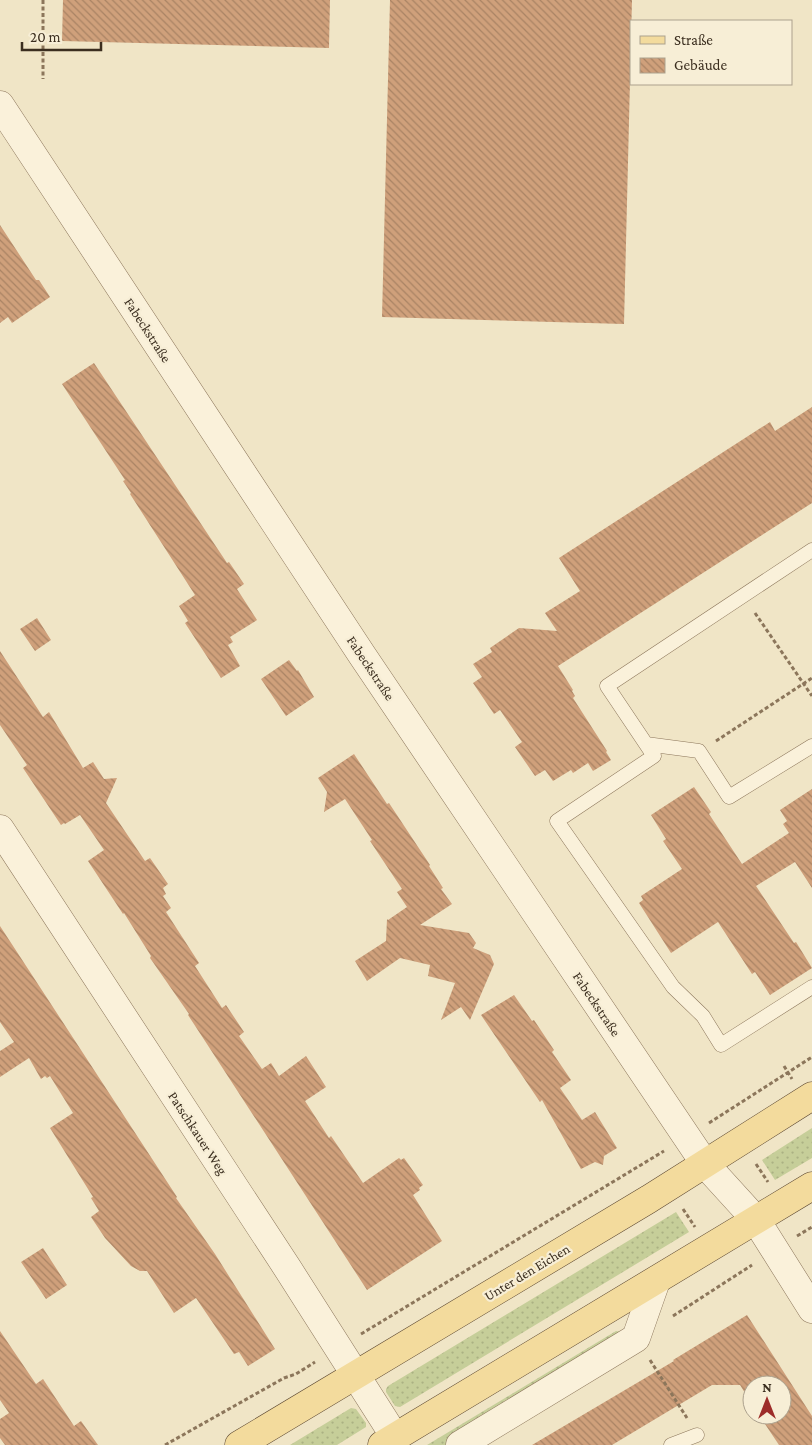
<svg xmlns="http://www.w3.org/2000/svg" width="812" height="1445" font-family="'Crimson Pro',serif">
<defs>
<pattern id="grass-dots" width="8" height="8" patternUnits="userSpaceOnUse" patternTransform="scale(1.25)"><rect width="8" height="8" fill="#c6ce99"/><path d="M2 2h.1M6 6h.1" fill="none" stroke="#abb183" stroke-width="1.8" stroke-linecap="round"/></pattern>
<pattern id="building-back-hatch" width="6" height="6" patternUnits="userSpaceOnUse" patternTransform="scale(1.25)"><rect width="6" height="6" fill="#cfa07b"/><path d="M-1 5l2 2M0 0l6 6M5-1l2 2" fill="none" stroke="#a98364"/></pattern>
</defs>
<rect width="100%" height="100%" fill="#f0e5c6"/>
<path fill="url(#grass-dots)" d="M 812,1128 L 812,1158 L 775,1180 L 762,1160 Z
M 676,1212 L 689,1232 L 400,1407 L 395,1406 L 386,1392 L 386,1389 L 388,1386 Z
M 616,1331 L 621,1332 L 621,1339 L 445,1445 L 427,1445 Z
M 351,1408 L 356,1409 L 366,1423 L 366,1427 L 337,1445 L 290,1445 Z"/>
<path fill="url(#building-back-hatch)" d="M 63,0 L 330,0 L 329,48 L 62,41 Z
M 390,0 L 632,0 L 624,324 L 382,317 Z
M 0,225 L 36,280 L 39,280 L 50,297 L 12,323 L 8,317 L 0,323 Z
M 94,363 L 227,563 L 229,562 L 244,584 L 237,589 L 257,620 L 230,637 L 233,642 L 228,645 L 240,666 L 221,678 L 185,623 L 188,621 L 179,606 L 195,595 L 130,494 L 131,493 L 123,481 L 125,480 L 62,384 Z
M 812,407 L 812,503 L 558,666 L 573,690 L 572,691 L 575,696 L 573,698 L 607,751 L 606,752 L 611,760 L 593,771 L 588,763 L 573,773 L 571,770 L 553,781 L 545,770 L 535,776 L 515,747 L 522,742 L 500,710 L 494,714 L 473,683 L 482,677 L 473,664 L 492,652 L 490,648 L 519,628 L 557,631 L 545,613 L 580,591 L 559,558 L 770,422 L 775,431 Z
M 37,618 L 51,640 L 35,651 L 20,629 Z
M 0,651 L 43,717 L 49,712 L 83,768 L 93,762 L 104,779 L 117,778 L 106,803 L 145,861 L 150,858 L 168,884 L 163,888 L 166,894 L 163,896 L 171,908 L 166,912 L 199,963 L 195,966 L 222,1008 L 226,1005 L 244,1032 L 239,1036 L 262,1069 L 271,1063 L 279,1076 L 306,1056 L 326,1087 L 305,1101 L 329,1138 L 331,1136 L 363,1183 L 399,1158 L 401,1160 L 404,1158 L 423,1185 L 419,1188 L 420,1190 L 413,1195 L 442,1241 L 367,1290 L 205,1041 L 188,1015 L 189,1014 L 150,958 L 151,956 L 124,913 L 123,914 L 88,861 L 104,850 L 80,815 L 65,824 L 64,823 L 61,825 L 23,768 L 27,765 L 0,725 Z
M 289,660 L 297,671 L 298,670 L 314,697 L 286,716 L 261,679 Z
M 354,754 L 387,804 L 389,803 L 430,865 L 429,866 L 443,888 L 441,889 L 452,904 L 420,925 L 469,933 L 476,943 L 473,948 L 490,955 L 494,964 L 470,1020 L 461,1007 L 441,1020 L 455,983 L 428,976 L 430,965 L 400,958 L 367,981 L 355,961 L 386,941 L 387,919 L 388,920 L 407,907 L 397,892 L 402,889 L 370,841 L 372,840 L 345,799 L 324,812 L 327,792 L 318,778 Z
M 694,787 L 711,812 L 709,814 L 742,864 L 789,833 L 783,824 L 787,821 L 780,810 L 812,789 L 812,888 L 795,862 L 756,886 L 794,943 L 796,942 L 812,968 L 770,995 L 755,972 L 752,974 L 718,922 L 671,953 L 639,903 L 643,900 L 641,896 L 682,869 L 663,841 L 666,839 L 651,815 Z
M 0,926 L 177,1197 L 176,1198 L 215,1254 L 275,1349 L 248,1366 L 239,1352 L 234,1354 L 196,1298 L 174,1313 L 147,1271 L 140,1271 L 131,1266 L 105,1238 L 91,1217 L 99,1211 L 91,1198 L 93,1197 L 50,1128 L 73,1113 L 50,1076 L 47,1078 L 45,1076 L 41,1079 L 29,1058 L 0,1077 L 0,1051 L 14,1042 L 0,1022 Z
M 514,995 L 532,1021 L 534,1020 L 554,1050 L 552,1052 L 571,1080 L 560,1088 L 582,1120 L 595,1112 L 617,1148 L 604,1156 L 603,1165 L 595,1162 L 581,1169 L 542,1100 L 540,1102 L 481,1015 Z
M 43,1248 L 67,1285 L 46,1299 L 21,1262 Z
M 747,1315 L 812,1416 L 812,1445 L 779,1445 L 759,1415 L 782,1415 L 782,1385 L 752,1385 L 752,1404 L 740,1385 L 712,1385 L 612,1445 L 532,1445 L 674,1361 L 673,1360 Z
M 0,1331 L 36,1384 L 43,1379 L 74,1426 L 81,1421 L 98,1445 L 5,1445 L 0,1438 L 0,1419 L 9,1413 L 0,1400 Z"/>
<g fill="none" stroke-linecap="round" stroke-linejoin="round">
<g stroke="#8c765b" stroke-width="15">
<path id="lane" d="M 812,550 L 607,686 L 654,756 L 557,821 L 673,987 L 703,1016 L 721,1045 L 812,987
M 646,744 L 699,751 L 729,797 L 812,746
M 671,1445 L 697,1435"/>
</g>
<g stroke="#8c765b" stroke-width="29">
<path id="street" d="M 0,105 L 362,655 L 705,1164 L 756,1220 L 812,1309
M 0,829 L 288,1269 L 395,1437
M 460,1445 L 636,1338 L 656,1281"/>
</g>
<g stroke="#59442f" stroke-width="29">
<path id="primary" d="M 239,1445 L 649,1199 L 812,1096
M 382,1445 L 812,1186"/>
</g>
<path stroke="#8c765b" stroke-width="3" stroke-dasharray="4 2.5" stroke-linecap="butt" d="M 43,0 L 43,79
M 755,613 L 812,696
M 716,741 L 812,678
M 784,1066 L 792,1079
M 709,1123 L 812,1057
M 756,1164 L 768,1182
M 683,1209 L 695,1227
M 797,1236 L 812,1227
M 673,1316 L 752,1265
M 361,1334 L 664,1151
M 650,1360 L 687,1418
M 165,1445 L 284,1378 L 296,1374 L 315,1362"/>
<use href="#lane" stroke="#faf1da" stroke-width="14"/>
<use href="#street" stroke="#faf1da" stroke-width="28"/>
<use href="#primary" stroke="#f3db9d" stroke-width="28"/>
</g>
<g text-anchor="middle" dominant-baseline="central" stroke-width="4.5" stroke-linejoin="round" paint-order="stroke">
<g font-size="14" fill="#3b2e1f" stroke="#f7eed6">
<text transform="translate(148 330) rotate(57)">Fabeckstraße</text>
<text transform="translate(371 668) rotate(56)">Fabeckstraße</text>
<text transform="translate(597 1004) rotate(56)">Fabeckstraße</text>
<text transform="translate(198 1133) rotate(57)">Patschkauer Weg</text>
<text transform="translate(527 1272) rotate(-31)">Unter den Eichen</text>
</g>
</g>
<rect x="630" y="20" width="162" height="65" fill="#f7eed6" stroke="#aca18d"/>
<rect x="640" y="36" width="25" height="8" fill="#f3db9d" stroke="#aca18d"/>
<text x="674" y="45" font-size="15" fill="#3b2e1f">Straße</text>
<rect x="640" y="58" width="25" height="15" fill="url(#building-back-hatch)" stroke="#aca18d"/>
<text x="674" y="70" font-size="15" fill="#3b2e1f">Gebäude</text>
<g transform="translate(767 1400)"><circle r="24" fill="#f7eed6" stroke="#aca18d"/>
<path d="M0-4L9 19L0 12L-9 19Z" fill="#9d2c29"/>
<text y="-8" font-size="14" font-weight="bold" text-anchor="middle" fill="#3b2e1f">N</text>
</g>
<path d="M22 42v8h79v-8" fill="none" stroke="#3b2e1f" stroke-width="2.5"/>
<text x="30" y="42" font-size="15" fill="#3b2e1f" stroke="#f7eed6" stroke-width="4" paint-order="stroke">20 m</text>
</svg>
